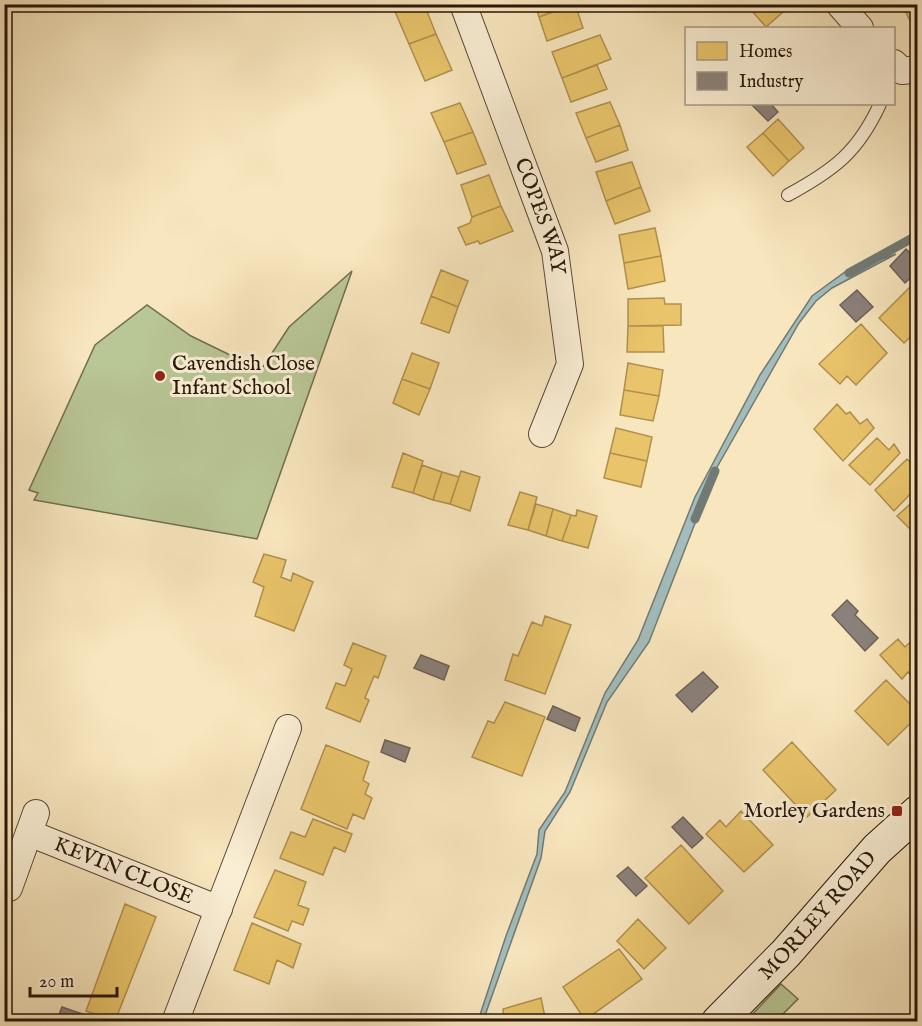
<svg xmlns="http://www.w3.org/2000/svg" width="922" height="1026" font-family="'IM FELL English',serif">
<rect width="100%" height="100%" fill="#f8e6be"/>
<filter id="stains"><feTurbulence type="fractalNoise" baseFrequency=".00333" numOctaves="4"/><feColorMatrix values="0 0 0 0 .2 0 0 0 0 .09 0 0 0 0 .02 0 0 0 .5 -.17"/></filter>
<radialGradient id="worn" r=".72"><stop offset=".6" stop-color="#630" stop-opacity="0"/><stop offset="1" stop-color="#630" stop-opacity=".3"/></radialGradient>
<path fill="#b9c695" stroke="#706e4f" stroke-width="1.5" d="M 352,271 L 257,539 L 34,500 L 38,493 L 29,490 L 95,345 L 147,305 L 191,336 L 261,370 L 289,327 Z
M 781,984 L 798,999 L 776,1021 L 746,1021 Z"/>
<path fill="#a2bdbc" stroke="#717a74" stroke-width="1.5" d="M 896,254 L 832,288 L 816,301 L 799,323 L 716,469 L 649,642 L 607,702 L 570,792 L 545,831 L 541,858 L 483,1021 L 478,1021 L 506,936 L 537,854 L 539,830 L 565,792 L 605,693 L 638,640 L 695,497 L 760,375 L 812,296 L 845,272 Z"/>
<path fill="#e9c46a" stroke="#af904d" stroke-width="1.5" d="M 401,4 L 424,4 L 436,34 L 409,44 L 393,7 Z
M 535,4 L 573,4 L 539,17 Z
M 575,4 L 583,28 L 547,41 L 539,17 Z
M 759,4 L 792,4 L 766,27 L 752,11 Z
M 902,4 L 918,4 L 918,25 L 913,27 Z
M 436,34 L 452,70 L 425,81 L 409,44 Z
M 600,35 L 611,59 L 562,78 L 552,52 Z
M 597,65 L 607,89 L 571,102 L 562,78 Z
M 610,102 L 620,125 L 586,138 L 576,113 Z
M 460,103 L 473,132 L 444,142 L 431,113 Z
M 778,119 L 804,148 L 789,161 L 763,133 Z
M 620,125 L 628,150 L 596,162 L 586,138 Z
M 473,132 L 486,164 L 457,174 L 444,142 Z
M 763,133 L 789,161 L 773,176 L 747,147 Z
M 632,162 L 641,187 L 606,201 L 596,172 Z
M 489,175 L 501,206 L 472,217 L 461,185 Z
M 641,187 L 650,211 L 615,224 L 606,201 Z
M 501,206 L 513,231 L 480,244 L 478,241 L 466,245 L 458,228 L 470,223 L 472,217 Z
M 655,228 L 661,256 L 624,263 L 619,235 Z
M 661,256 L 665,281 L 628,289 L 624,263 Z
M 441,270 L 468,281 L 458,307 L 431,296 Z
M 912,285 L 918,291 L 918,330 L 904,343 L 879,318 Z
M 431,296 L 458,307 L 449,333 L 421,323 Z
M 664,298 L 665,304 L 681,304 L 681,325 L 628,326 L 628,299 Z
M 861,324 L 887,353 L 856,385 L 847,376 L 840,384 L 819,364 Z
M 628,326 L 663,326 L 664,352 L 627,352 Z
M 412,353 L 439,363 L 430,389 L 402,379 Z
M 628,363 L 663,370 L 659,396 L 624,390 Z
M 402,379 L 430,389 L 419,415 L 393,403 Z
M 624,390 L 659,396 L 653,421 L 620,415 Z
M 837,404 L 846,414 L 850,412 L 860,424 L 867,419 L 874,428 L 843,461 L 814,429 Z
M 616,428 L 652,437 L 647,461 L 610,453 Z
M 877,438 L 889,450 L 894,444 L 900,453 L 870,485 L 849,465 Z
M 403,453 L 423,461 L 413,493 L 392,487 Z
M 610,453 L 647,461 L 641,487 L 604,478 Z
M 907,459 L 918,470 L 918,486 L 894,511 L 875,490 Z
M 422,465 L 442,472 L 433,500 L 413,493 Z
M 461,471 L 480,477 L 470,511 L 450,504 Z
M 442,472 L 459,477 L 450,504 L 433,500 Z
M 520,492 L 537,497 L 528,530 L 508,525 Z
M 918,497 L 918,537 L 897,516 Z
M 536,504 L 553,509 L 546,536 L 528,530 Z
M 553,509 L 571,515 L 562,541 L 546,536 Z
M 577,510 L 597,516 L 588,548 L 562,541 L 571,515 L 576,516 Z
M 264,554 L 286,560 L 281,577 L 291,581 L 293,573 L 313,582 L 294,631 L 255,616 L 264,587 L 253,582 Z
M 545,616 L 571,625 L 545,694 L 505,680 L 513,654 L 518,656 L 532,622 L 542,626 Z
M 918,635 L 918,683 L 908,672 L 902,679 L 880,655 L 898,639 L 905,647 Z
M 353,643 L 386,656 L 378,678 L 374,676 L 365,698 L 369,700 L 360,722 L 326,708 L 336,683 L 345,686 L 352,669 L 344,665 Z
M 886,680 L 918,712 L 918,716 L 888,745 L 855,711 Z
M 505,702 L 545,717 L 522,776 L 472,757 L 488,721 L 494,723 Z
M 792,742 L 836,790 L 807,817 L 763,770 Z
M 326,745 L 369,762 L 363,780 L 369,784 L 365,794 L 372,798 L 364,819 L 353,814 L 347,829 L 301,809 Z
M 741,811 L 773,845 L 744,872 L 706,834 L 720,820 L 726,827 Z
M 313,819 L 352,834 L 345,852 L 334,847 L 323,875 L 280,858 L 291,832 L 305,837 Z
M 681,845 L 723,891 L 689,924 L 645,878 Z
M 275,870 L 306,882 L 298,905 L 309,909 L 303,925 L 292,921 L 288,931 L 254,917 Z
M 125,904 L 156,917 L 115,1021 L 86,1011 Z
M 638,919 L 666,948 L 644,969 L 617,941 Z
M 252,923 L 301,944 L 293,968 L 277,960 L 269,984 L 234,970 Z
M 619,949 L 642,979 L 585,1020 L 563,987 Z
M 541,998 L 546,1022 L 504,1022 L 503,1009 Z
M 432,1017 L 453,1018 L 454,1022 L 431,1022 Z"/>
<path fill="#8a817c" stroke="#6d615a" stroke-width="1.5" d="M 751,104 L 771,104 L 778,112 L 768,121 Z
M 906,249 L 918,261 L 918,271 L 905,283 L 890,266 Z
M 857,290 L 873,307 L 856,322 L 840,305 Z
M 847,600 L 858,611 L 855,615 L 878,638 L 865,651 L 832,615 Z
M 421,655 L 449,666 L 444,680 L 414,668 Z
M 703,672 L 718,687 L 692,712 L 676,695 Z
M 553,706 L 580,718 L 575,731 L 547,719 Z
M 385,740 L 410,748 L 405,762 L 381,752 Z
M 683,817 L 703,838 L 692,848 L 672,827 Z
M 628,867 L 647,886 L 636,896 L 617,876 Z
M 62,1007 L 91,1017 L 89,1022 L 56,1022 Z"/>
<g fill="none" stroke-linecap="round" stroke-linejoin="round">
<path stroke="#717a74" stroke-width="9" d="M 849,273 L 918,235
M 695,519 L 715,471"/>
<g stroke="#5c4a36" stroke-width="14">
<path id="lane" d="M 788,195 C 834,170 858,152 880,104"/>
</g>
<g stroke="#5c4a36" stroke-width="28">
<g id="street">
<path id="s1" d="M 463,4 L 555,251 L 570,364 L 542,434"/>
<path d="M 839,4 L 860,28"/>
<path d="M 894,63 L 902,71 L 918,69"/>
<path id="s2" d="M 29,833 L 219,909"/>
<path d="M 9,888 L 36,813"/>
<path d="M 175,1022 L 288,728"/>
</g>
</g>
<g stroke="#281609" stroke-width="35">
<g id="secondary">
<path id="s3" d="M 718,1022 L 786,953 L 877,849 L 918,812"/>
</g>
</g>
<use href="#lane" stroke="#faefd5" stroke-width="12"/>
<use href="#street" stroke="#faefd5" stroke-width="26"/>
<use href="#secondary" stroke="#faefd5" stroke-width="33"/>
</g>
<g fill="#8f2418" stroke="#faefd5" stroke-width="2">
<circle cx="160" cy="376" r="6"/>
<rect x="891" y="805" width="12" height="12" rx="3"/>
</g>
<g text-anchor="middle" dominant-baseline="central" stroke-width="6" stroke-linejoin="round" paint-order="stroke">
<g font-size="21" fill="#281609" stroke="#faefd5">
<text stroke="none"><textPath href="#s1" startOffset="226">COPES WAY</textPath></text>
<text stroke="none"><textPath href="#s2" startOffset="102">KEVIN CLOSE</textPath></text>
<text stroke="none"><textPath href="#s3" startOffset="146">MORLEY ROAD</textPath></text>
</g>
<g font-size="21" fill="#281609" stroke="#faefd5" text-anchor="start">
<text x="172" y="364">Cavendish Close<tspan x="172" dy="24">Infant School</tspan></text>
<text x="885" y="811" text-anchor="end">Morley Gardens</text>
</g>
</g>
<rect width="922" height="1026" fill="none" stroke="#f8e6be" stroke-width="24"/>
<rect x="6" y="6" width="910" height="1014" fill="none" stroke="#281609" stroke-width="3"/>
<rect x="12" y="12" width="898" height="1002" fill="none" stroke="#281609" stroke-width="1.5"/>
<rect x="685" y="27" width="210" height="78" fill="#faefd5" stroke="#a69883" stroke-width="1.5"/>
<rect x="697" y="42" width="30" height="18" fill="#e9c46a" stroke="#a69883" stroke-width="1.5"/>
<text x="739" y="57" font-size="18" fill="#281609">Homes</text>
<rect x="697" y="72" width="30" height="18" fill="#8a817c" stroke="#a69883" stroke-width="1.5"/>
<text x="739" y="87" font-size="18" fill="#281609">Industry</text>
<path d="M30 987v9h87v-9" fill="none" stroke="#281609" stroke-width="3"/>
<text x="39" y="987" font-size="18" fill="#281609" stroke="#faefd5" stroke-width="4.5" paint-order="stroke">20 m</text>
<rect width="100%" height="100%" filter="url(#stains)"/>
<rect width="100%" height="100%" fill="url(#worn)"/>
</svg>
